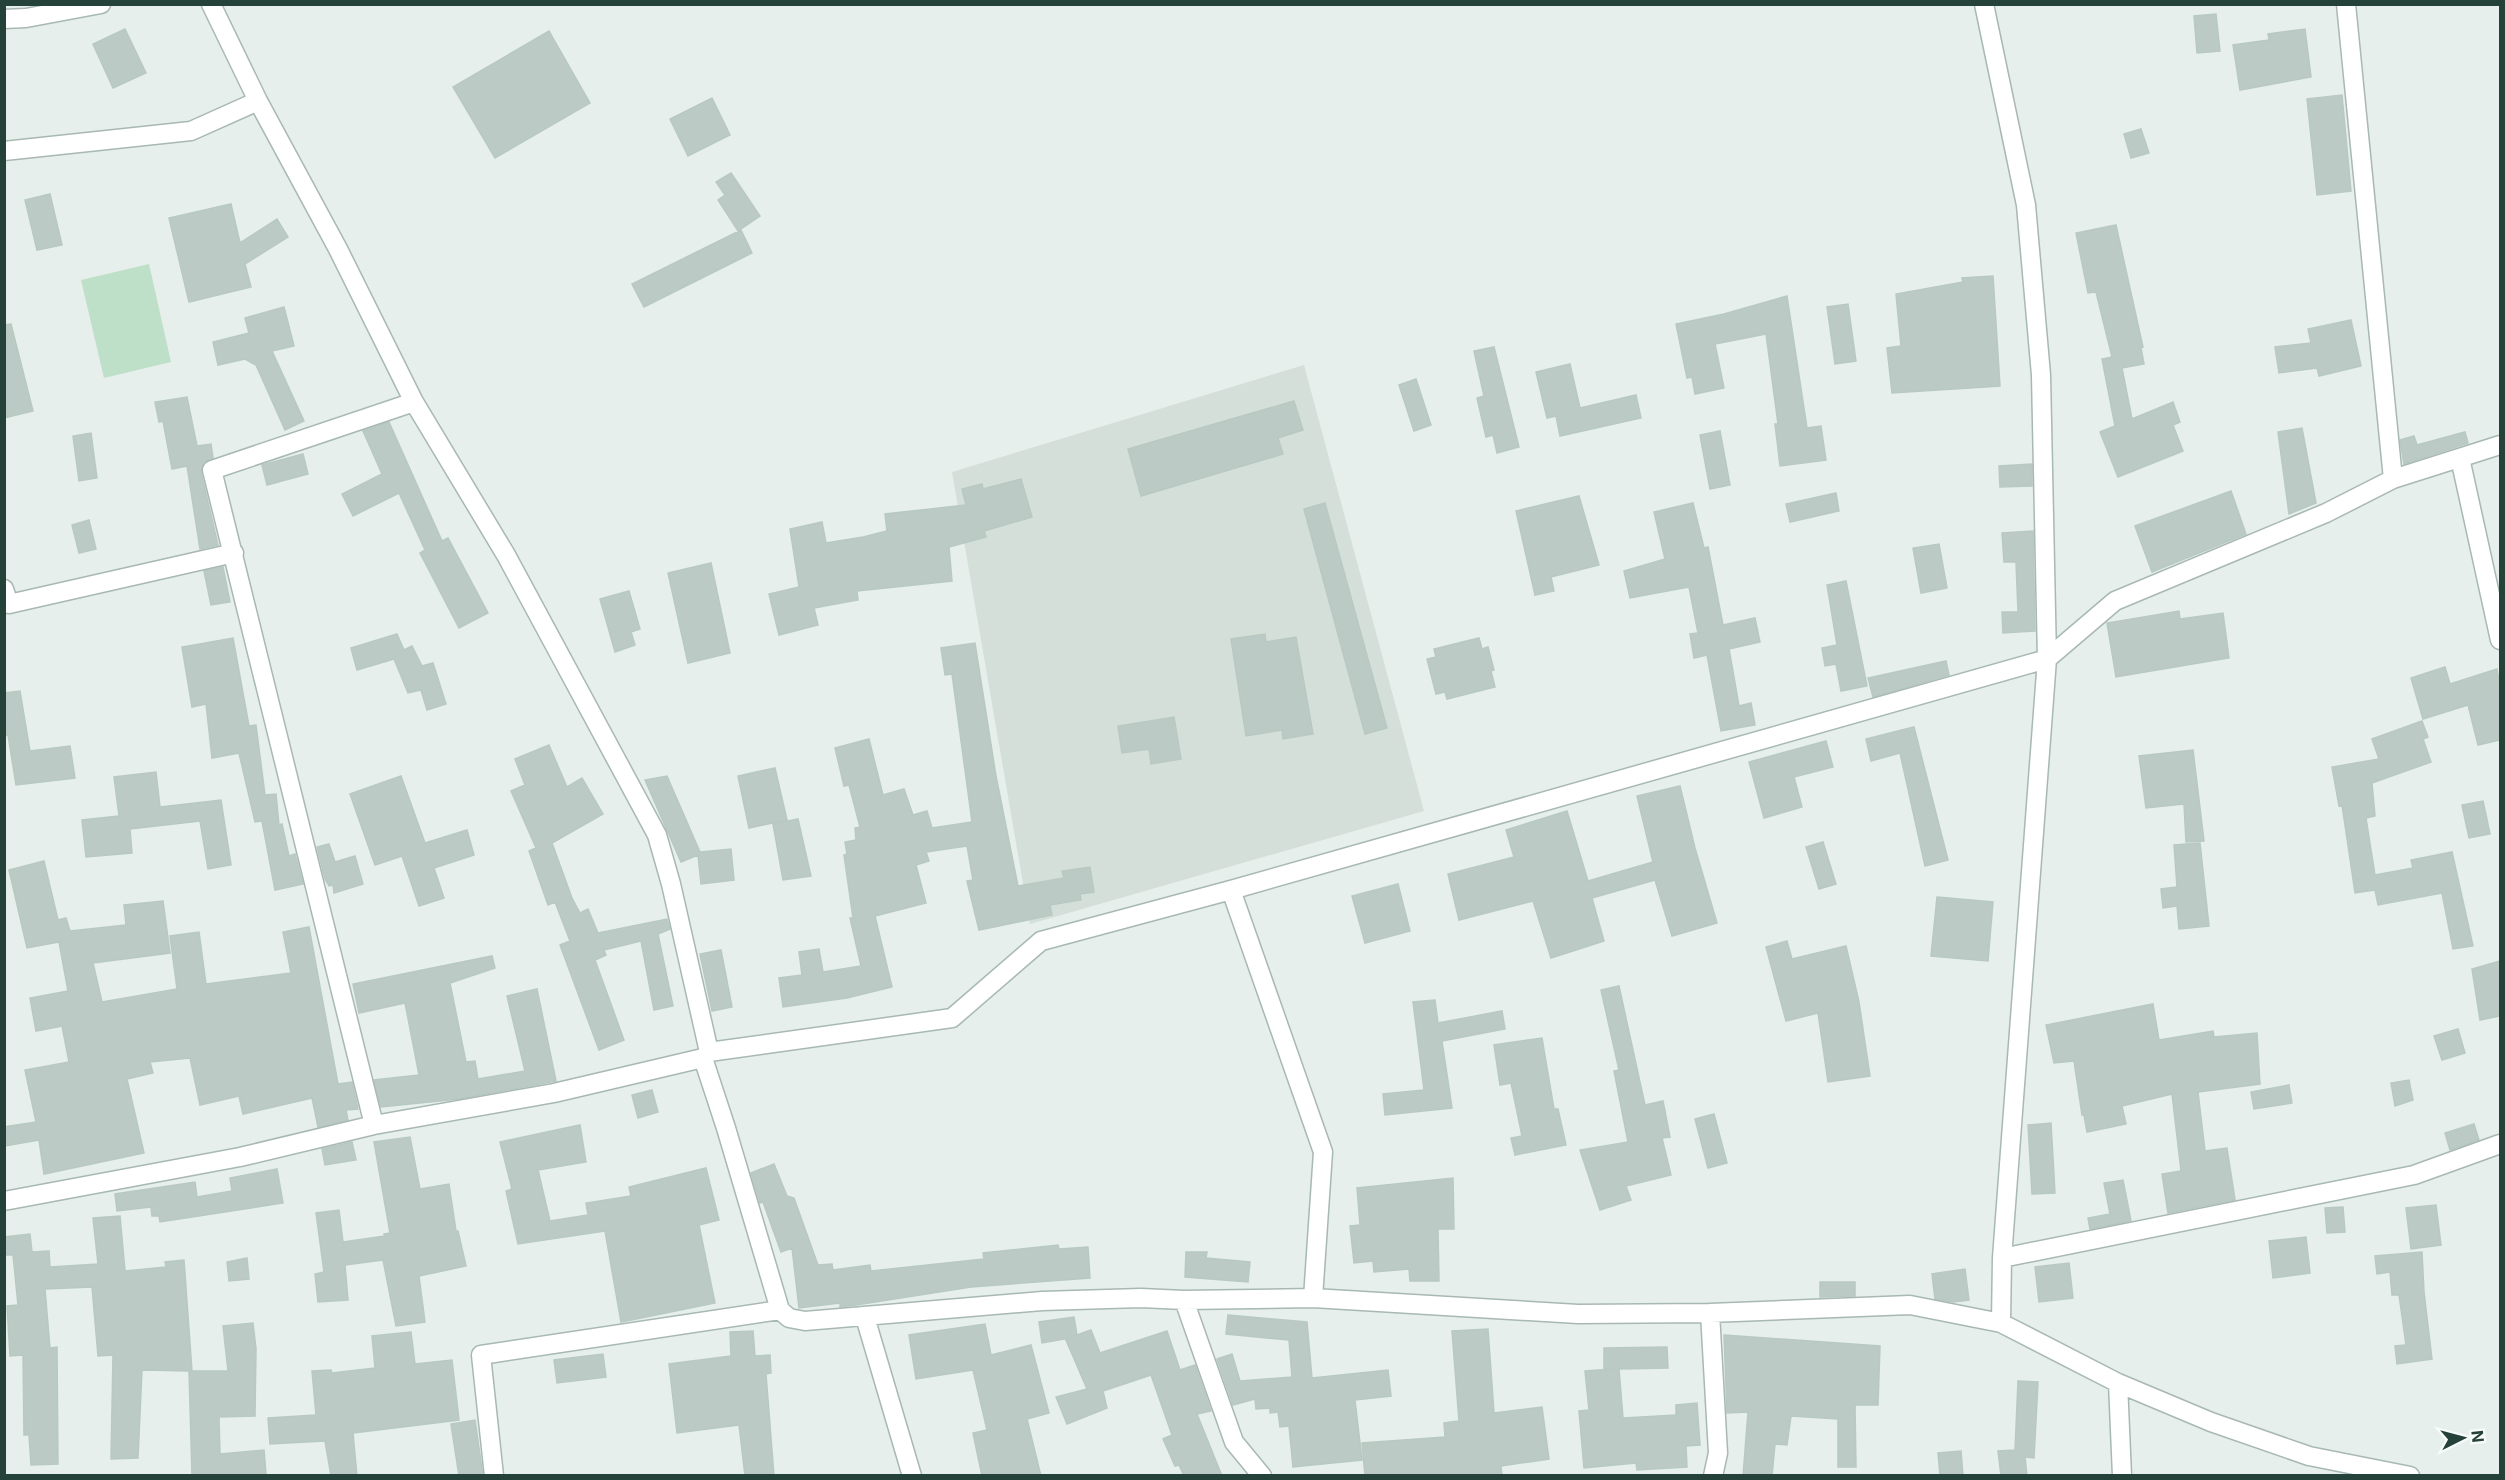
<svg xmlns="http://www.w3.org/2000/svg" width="2505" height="1480" font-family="Inter,sans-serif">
<rect width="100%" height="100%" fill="#e6efeb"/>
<path fill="#d4dfda" d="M 1304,365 L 1424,811 L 1030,924 L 952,472 Z"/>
<path fill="#bfe0c8" d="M 149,264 L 171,362 L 104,378 L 81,280 Z"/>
<path fill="#bbcac4" stroke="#b8c9c2" stroke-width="1.5" d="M 2216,14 L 2220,51 L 2197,53 L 2194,16 Z
M 125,29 L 146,73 L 113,88 L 93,44 Z
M 2305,29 L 2311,77 L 2240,90 L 2233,45 L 2269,40 L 2268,34 Z
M 549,31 L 590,103 L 495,158 L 453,87 Z
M 2342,95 L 2351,191 L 2317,195 L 2307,99 Z
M 712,98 L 730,135 L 688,156 L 670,119 Z
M 2141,129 L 2149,153 L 2131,158 L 2124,134 Z
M 731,173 L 760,216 L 738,231 L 718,200 L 725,195 L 716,182 Z
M 50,194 L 62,245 L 37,250 L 25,200 Z
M 231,204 L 240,243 L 277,219 L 288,237 L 245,264 L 251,287 L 189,302 L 169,218 Z
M 2116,225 L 2143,347 L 2141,348 L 2144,364 L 2122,368 L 2132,419 L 2173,402 L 2180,422 L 2173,425 L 2183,451 L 2118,477 L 2100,432 L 2115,426 L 2102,359 L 2112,357 L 2096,292 L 2088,293 L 2076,233 Z
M 741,230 L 752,253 L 644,307 L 632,284 Z
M 1993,276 L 2000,386 L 1892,393 L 1887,348 L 1901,346 L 1896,294 L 1963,282 L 1962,278 Z
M 1787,296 L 1807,428 L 1821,426 L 1826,460 L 1780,466 L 1775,424 L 1778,424 L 1766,334 L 1715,344 L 1724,388 L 1695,394 L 1692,377 L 1687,378 L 1676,324 L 1724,314 Z
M 1848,304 L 1856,361 L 1835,364 L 1827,307 Z
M 284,307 L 294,346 L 272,351 L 304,421 L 285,430 L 256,365 L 245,359 L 218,365 L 213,342 L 249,333 L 245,318 Z
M 2351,320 L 2361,366 L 2319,376 L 2317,368 L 2279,373 L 2275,347 L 2311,343 L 2308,329 Z
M 11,324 L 33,411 L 4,418 L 4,325 Z
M 1494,347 L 1519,447 L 1497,453 L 1493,435 L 1486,437 L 1477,398 L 1484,396 L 1474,351 Z
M 1570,364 L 1580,408 L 1636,395 L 1641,418 L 1560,436 L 1556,416 L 1547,418 L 1536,372 Z
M 1416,379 L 1431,425 L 1414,431 L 1399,385 Z
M 187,397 L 197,446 L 211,444 L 213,458 L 203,463 L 201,472 L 218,545 L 200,549 L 187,466 L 172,469 L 163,421 L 159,422 L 155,402 Z
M 1294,401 L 1303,430 L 1278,438 L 1283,454 L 1141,496 L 1128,449 Z
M 389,422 L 442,541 L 448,538 L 488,613 L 459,628 L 420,553 L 425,550 L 399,493 L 353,516 L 342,494 L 382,474 L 363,431 Z
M 2302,428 L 2316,503 L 2289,514 L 2278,432 Z
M 1720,431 L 1730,485 L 1710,489 L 1700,435 Z
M 2465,432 L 2468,443 L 2404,464 L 2400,440 L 2414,436 L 2417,445 Z
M 91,433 L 97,478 L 79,481 L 73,436 Z
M 303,454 L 308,474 L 267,485 L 262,465 Z
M 2032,464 L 2032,486 L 2000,487 L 1999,466 Z
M 1021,479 L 1032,517 L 984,531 L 986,537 L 949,547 L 952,581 L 857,591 L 858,600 L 814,608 L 818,625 L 779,635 L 769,594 L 799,587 L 790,529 L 822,522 L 826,543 L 863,537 L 887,531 L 885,514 L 966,505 L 962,489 L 982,484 L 983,489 Z
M 2231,491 L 2246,534 L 2152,572 L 2135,526 Z
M 1836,493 L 1839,511 L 1790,522 L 1786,504 Z
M 1579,496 L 1599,565 L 1551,577 L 1554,591 L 1535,595 L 1516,511 Z
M 1325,503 L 1387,728 L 1365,734 L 1304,509 Z
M 1693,503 L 1704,548 L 1708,547 L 1723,625 L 1755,618 L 1760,642 L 1729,649 L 1739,706 L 1751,703 L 1755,725 L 1721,731 L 1707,655 L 1694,658 L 1690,634 L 1698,633 L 1689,587 L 1630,598 L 1624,571 L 1665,559 L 1654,512 Z
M 89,520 L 96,549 L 79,553 L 72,525 Z
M 2033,531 L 2035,631 L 2003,633 L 2002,612 L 2018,612 L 2016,562 L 2004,562 L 2002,533 Z
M 1939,544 L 1947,588 L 1921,593 L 1913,548 Z
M 711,563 L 730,653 L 688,663 L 668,573 Z
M 223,567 L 230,602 L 211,605 L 204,571 Z
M 1846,581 L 1867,686 L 1841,691 L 1836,664 L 1825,666 L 1822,648 L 1837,645 L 1827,585 Z
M 629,591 L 640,629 L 631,632 L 635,645 L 615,652 L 600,599 Z
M 2179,611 L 2180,619 L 2223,613 L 2229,658 L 2116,677 L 2107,623 Z
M 397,634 L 404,650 L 412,646 L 422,666 L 433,663 L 446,704 L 427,710 L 421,690 L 408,693 L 394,659 L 357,670 L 351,648 Z
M 1265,634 L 1266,642 L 1296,637 L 1313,734 L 1283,739 L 1282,730 L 1246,736 L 1231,639 Z
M 233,638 L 249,726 L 256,725 L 265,795 L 276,794 L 279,825 L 282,824 L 289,856 L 295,854 L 303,884 L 275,890 L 262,821 L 255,822 L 239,753 L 212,758 L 206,704 L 192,707 L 182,647 Z
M 1479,638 L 1482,649 L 1488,647 L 1494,670 L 1491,671 L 1495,687 L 1447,699 L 1445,692 L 1436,694 L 1427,659 L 1436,657 L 1434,649 Z
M 975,643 L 996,776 L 1018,886 L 1064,878 L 1062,871 L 1090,867 L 1094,892 L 1080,894 L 1081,900 L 1050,905 L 1052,915 L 979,930 L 967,881 L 973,880 L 967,846 L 926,852 L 929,861 L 916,865 L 926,903 L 875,916 L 892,987 L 847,998 L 783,1007 L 779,978 L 802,975 L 799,952 L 819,949 L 823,972 L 861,966 L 850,918 L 853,918 L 844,855 L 847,854 L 845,842 L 856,840 L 855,828 L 860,827 L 849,785 L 844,786 L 835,748 L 869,739 L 883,795 L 904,789 L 913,815 L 927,811 L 932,828 L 972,822 L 952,674 L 945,675 L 941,648 Z
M 1946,661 L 1949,675 L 1873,697 L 1868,678 Z
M 2445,667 L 2450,684 L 2497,669 L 2500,686 L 2500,740 L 2478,745 L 2468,705 L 2423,719 L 2411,678 Z
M 20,691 L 30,751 L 70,746 L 75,778 L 16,785 L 8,735 L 4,736 L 4,693 Z
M 1174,717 L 1181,759 L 1151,764 L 1149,749 L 1122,753 L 1118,726 Z
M 2422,721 L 2428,737 L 2423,739 L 2431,762 L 2372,783 L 2375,816 L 2366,818 L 2375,875 L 2413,868 L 2411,860 L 2452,852 L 2473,946 L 2453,949 L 2442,893 L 2378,905 L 2375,890 L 2355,893 L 2342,805 L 2339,806 L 2332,767 L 2379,759 L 2372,739 Z
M 1914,727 L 1948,860 L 1925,866 L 1900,753 L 1871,761 L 1866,739 Z
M 1826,741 L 1833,767 L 1794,777 L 1802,807 L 1764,818 L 1749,762 Z
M 549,745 L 567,787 L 582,778 L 603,814 L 552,843 L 572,898 L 580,913 L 588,909 L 598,933 L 667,919 L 670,929 L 658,934 L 673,1006 L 654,1010 L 641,941 L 604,950 L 606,955 L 595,960 L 624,1040 L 599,1050 L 560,945 L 570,941 L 555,902 L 548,905 L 529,851 L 536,848 L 511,791 L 525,785 L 515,759 Z
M 2193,750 L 2204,841 L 2186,842 L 2184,804 L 2146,808 L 2139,756 Z
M 775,768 L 787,820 L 749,828 L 738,776 Z
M 156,772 L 160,807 L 221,800 L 231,865 L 208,869 L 200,821 L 130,829 L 132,853 L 86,857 L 82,820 L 119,816 L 114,777 Z
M 401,776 L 425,843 L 467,830 L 474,855 L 434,868 L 444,898 L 419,906 L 402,856 L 375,865 L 350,794 Z
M 667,776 L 700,852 L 731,849 L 734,880 L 701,884 L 698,855 L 681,862 L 645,780 Z
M 1680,786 L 1695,848 L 1717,923 L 1672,936 L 1655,880 L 1592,898 L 1604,941 L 1551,958 L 1533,901 L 1459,920 L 1448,874 L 1514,857 L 1506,830 L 1567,811 L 1588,881 L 1653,862 L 1637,796 Z
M 2483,801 L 2490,834 L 2469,838 L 2462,805 Z
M 798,819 L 811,876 L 783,880 L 773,824 Z
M 1823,842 L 1836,884 L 1819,889 L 1806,847 Z
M 2200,843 L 2209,926 L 2179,929 L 2177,906 L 2163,908 L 2161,889 L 2177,887 L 2174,845 Z
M 329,844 L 335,862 L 355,856 L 363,884 L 334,893 L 333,885 L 329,886 L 325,879 L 317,847 Z
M 44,861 L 58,920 L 66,918 L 70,931 L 126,925 L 124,905 L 163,901 L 170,953 L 93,963 L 102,1002 L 177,989 L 170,936 L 199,932 L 206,984 L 291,973 L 283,932 L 309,927 L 338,1084 L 352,1082 L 358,1109 L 346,1110 L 348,1120 L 318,1127 L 312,1098 L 243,1114 L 239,1096 L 200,1105 L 190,1058 L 150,1062 L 153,1073 L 127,1079 L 144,1153 L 44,1174 L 39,1140 L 4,1146 L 4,1127 L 36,1122 L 25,1070 L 69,1062 L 62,1026 L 36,1031 L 30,998 L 68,991 L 59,942 L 27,948 L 9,870 Z
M 1398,884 L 1410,931 L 1365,943 L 1352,896 Z
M 1937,897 L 1993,902 L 1988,961 L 1931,956 Z
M 1787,941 L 1792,959 L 1846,946 L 1859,1002 L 1870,1076 L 1828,1082 L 1818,1013 L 1786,1021 L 1766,947 Z
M 721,950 L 732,1007 L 712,1011 L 700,954 Z
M 492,956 L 495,968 L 450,983 L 466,1062 L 475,1061 L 478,1079 L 525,1071 L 507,996 L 537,989 L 556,1081 L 459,1099 L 381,1107 L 374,1080 L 419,1075 L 405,1003 L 359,1013 L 353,984 Z
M 2500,961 L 2500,1016 L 2480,1020 L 2472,969 Z
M 1619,986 L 1645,1105 L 1663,1101 L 1670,1137 L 1662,1138 L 1671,1175 L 1626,1186 L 1631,1200 L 1600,1210 L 1580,1150 L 1628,1142 L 1614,1071 L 1619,1070 L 1601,990 Z
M 1435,1000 L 1438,1023 L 1502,1011 L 1505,1029 L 1442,1041 L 1452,1108 L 1385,1115 L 1383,1094 L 1424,1090 L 1413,1002 Z
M 2153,1004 L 2159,1040 L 2213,1031 L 2214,1037 L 2257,1033 L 2260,1084 L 2198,1092 L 2205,1151 L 2227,1148 L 2235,1200 L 2168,1213 L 2162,1174 L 2181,1171 L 2172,1094 L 2122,1106 L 2126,1124 L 2087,1132 L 2084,1115 L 2082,1115 L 2074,1061 L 2054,1063 L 2046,1025 Z
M 2458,1029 L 2465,1053 L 2442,1060 L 2434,1036 Z
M 1542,1038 L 1554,1109 L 1558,1109 L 1566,1145 L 1515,1155 L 1511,1138 L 1522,1136 L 1511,1083 L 1500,1085 L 1494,1045 Z
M 2409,1080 L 2413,1100 L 2395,1106 L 2391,1083 Z
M 2289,1085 L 2292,1103 L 2254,1109 L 2251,1092 Z
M 652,1090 L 658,1112 L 638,1118 L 632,1095 Z
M 1714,1114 L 1727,1163 L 1708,1168 L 1695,1119 Z
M 2051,1123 L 2055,1193 L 2032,1194 L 2028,1125 Z
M 2474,1124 L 2479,1140 L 2450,1150 L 2445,1133 Z
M 580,1125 L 586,1162 L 538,1170 L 550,1221 L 588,1215 L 586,1203 L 631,1196 L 629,1187 L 706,1168 L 719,1220 L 699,1225 L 715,1303 L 621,1322 L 605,1231 L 518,1244 L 506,1191 L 512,1189 L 500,1142 Z
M 410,1137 L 420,1189 L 449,1184 L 456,1231 L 458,1231 L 466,1266 L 419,1276 L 425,1322 L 396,1326 L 383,1260 L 345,1265 L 348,1300 L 318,1302 L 315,1274 L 324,1272 L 316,1213 L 339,1210 L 343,1242 L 385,1236 L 384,1234 L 390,1233 L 374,1142 Z
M 352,1142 L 356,1160 L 325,1165 L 322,1149 Z
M 774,1164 L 787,1196 L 794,1198 L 818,1265 L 832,1264 L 833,1270 L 870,1265 L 871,1271 L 984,1259 L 983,1253 L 1058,1245 L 1059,1249 L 1088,1247 L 1090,1278 L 971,1287 L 856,1305 L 840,1307 L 840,1303 L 799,1308 L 792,1248 L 781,1252 L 763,1202 L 760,1203 L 751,1173 Z
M 277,1169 L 283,1203 L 160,1222 L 159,1216 L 152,1216 L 151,1207 L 117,1211 L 115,1194 L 195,1182 L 197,1197 L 232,1191 L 230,1178 Z
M 1453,1178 L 1454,1229 L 1438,1229 L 1439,1281 L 1410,1281 L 1409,1269 L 1374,1272 L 1373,1261 L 1354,1263 L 1350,1226 L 1360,1225 L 1357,1188 Z
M 2123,1180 L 2131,1221 L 2090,1229 L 2088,1218 L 2110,1214 L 2104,1183 Z
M 2436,1205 L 2441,1245 L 2411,1249 L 2406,1208 Z
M 2343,1207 L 2345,1232 L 2327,1233 L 2325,1208 Z
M 120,1216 L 125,1271 L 166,1267 L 165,1262 L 184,1260 L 192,1371 L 228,1371 L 223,1326 L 253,1323 L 256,1349 L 255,1416 L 219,1417 L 220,1454 L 264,1450 L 266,1474 L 192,1476 L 189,1371 L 142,1370 L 138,1458 L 111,1459 L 113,1355 L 98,1356 L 92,1287 L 45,1289 L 50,1348 L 57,1347 L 58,1464 L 31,1465 L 29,1435 L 24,1435 L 23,1355 L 10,1356 L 7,1306 L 18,1305 L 13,1255 L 4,1255 L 4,1237 L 30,1234 L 32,1252 L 49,1251 L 50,1267 L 98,1264 L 93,1218 Z
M 2306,1237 L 2310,1273 L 2273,1278 L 2269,1241 Z
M 1186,1252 L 1207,1252 L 1206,1258 L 1250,1262 L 1248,1282 L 1185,1277 Z
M 2422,1252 L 2424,1292 L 2432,1359 L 2397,1364 L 2395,1346 L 2406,1345 L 2399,1295 L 2392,1295 L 2390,1272 L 2377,1274 L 2375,1256 Z
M 247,1258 L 249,1279 L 229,1281 L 227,1262 Z
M 2069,1263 L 2073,1298 L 2039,1302 L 2035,1267 Z
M 1965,1269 L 1969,1300 L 1953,1302 L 1935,1299 L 1932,1274 Z
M 1820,1282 L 1855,1282 L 1855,1296 L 1820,1297 Z
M 1228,1315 L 1307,1322 L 1312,1378 L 1388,1370 L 1391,1396 L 1355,1400 L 1362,1460 L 1293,1467 L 1289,1426 L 1280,1427 L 1278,1412 L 1270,1413 L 1270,1408 L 1256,1409 L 1255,1399 L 1233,1405 L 1217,1359 L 1232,1354 L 1240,1381 L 1292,1377 L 1289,1340 L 1226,1334 Z
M 1074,1317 L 1077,1335 L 1091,1330 L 1100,1353 L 1167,1331 L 1180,1370 L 1195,1365 L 1211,1411 L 1197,1414 L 1222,1476 L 1184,1476 L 1179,1465 L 1175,1466 L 1163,1439 L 1172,1435 L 1151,1375 L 1103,1391 L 1107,1408 L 1067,1424 L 1056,1397 L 1087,1389 L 1066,1340 L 1070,1338 L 1042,1343 L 1039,1322 Z
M 985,1324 L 991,1355 L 1031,1345 L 1049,1413 L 1027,1419 L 1041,1476 L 982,1476 L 973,1433 L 987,1430 L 973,1370 L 916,1379 L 909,1335 Z
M 1488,1329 L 1494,1413 L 1542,1407 L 1549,1459 L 1501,1466 L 1502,1476 L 1365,1476 L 1362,1443 L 1445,1437 L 1444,1423 L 1459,1421 L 1452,1331 Z
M 753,1331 L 755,1356 L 770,1355 L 771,1373 L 766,1374 L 774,1476 L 745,1476 L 739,1425 L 677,1433 L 669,1364 L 731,1356 L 730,1332 Z
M 411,1332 L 415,1364 L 452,1360 L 459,1420 L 353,1433 L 357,1476 L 331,1476 L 325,1441 L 270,1444 L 268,1418 L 316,1415 L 312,1371 L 331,1370 L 332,1373 L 375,1368 L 372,1336 Z
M 1724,1335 L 1880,1346 L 1878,1405 L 1855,1405 L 1856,1467 L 1838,1467 L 1838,1419 L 1791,1416 L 1787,1445 L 1775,1444 L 1772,1476 L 1743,1476 L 1748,1412 L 1727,1413 Z
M 1667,1347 L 1668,1368 L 1619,1369 L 1623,1418 L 1676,1415 L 1676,1405 L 1697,1403 L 1700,1445 L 1686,1446 L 1687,1467 L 1637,1470 L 1636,1463 L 1584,1468 L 1579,1411 L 1589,1410 L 1585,1371 L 1613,1369 L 1604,1369 L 1604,1348 Z
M 603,1354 L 606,1377 L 557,1383 L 554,1360 Z
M 2018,1381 L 2038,1382 L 2034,1458 L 2025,1457 L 2027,1476 L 2001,1476 L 1998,1451 L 2015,1450 Z
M 475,1420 L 483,1476 L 459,1476 L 451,1424 Z
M 1961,1451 L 1963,1476 L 1940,1476 L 1938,1453 Z"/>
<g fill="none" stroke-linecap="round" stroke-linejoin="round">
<g stroke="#a8b8b2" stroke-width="21">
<path id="minor" d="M 1984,4 L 2026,205 L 2041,375 L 2047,659 L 2002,1258 L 2001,1323
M 2346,4 L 2393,479
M 4,19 L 26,18 L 101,4
M 4,151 L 191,131 L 258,101
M 2460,458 L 2500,640
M 4,589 L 9,604 L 234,553
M 1231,890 L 1323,1152 L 1313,1298
M 709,1052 L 952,1018 L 1041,941 L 1231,890 L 2047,659 L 2115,601 L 2326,513 L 2393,479 L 2500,445
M 703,1058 L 726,1128 L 780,1310 L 789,1318 L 805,1321 L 1042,1301 L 1141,1298 L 1184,1300 L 1313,1298 L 1578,1314 L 1710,1313 L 1910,1305 L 2001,1323 L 2118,1383 L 2211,1422 L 2309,1456 L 2410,1476
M 374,1125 L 212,470 L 414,402
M 4,1201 L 240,1157 L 374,1125 L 554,1093 L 703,1058 L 709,1052 L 671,884 L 657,835 L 506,555 L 414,402 L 338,249 L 258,101 L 211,4
M 2002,1258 L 2414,1175 L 2500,1144
M 1184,1300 L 1234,1442 L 1262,1476
M 1710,1313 L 1718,1453 L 1713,1476
M 865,1317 L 912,1476
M 2118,1383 L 2122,1476
M 494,1476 L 481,1355 L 780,1310"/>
</g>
<use href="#minor" stroke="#fff" stroke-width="18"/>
</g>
<rect width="2505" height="1480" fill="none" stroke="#24423a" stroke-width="12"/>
<g transform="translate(2463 1438) rotate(84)" stroke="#f7fbf9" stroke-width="4.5" paint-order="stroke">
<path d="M0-4.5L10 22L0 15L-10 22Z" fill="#24423a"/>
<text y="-9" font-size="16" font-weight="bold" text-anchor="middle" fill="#24423a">N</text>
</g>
</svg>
